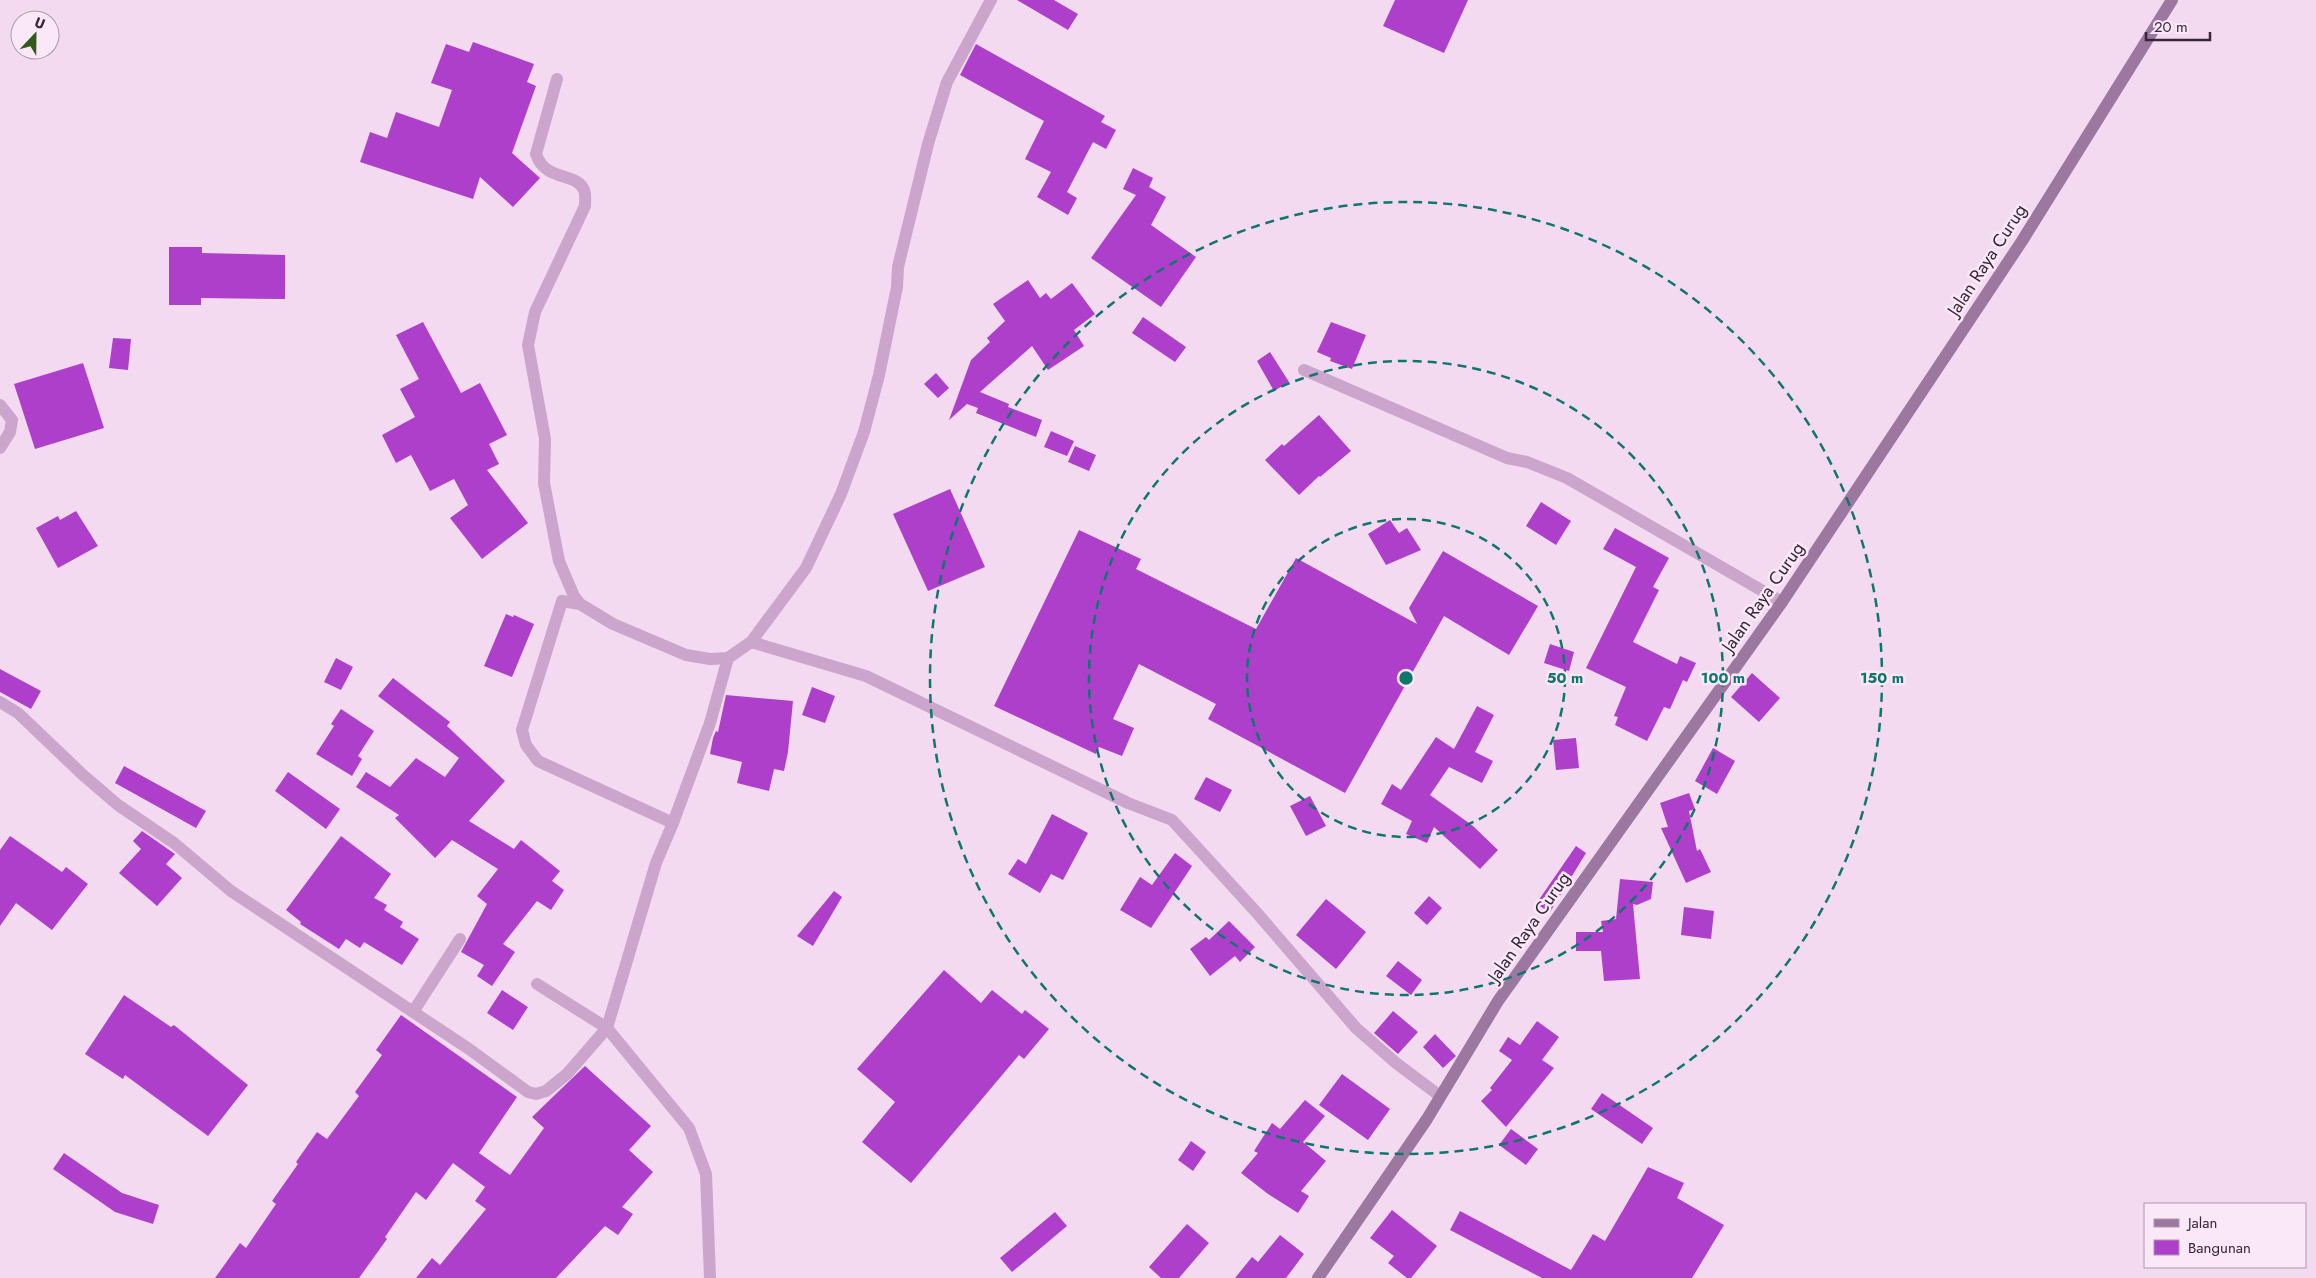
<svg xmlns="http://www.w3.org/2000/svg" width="2316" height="1278" font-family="Jost,sans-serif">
<rect width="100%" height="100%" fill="#f3daf1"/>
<path fill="#ae3fcb" d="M 1017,0 L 1054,0 L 1078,14 L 1068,30 Z
M 1395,0 L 1468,0 L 1444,53 L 1383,26 Z
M 473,42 L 534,64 L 527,82 L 536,86 L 512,153 L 540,178 L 513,207 L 480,177 L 473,199 L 360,162 L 370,132 L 387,138 L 396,112 L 439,127 L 452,90 L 431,83 L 446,44 L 469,52 Z
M 976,44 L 1105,116 L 1101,122 L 1116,130 L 1106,149 L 1093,142 L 1067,192 L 1077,198 L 1068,215 L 1037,197 L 1051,172 L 1025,159 L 1044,121 L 960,75 Z
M 1133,168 L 1153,178 L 1149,187 L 1166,197 L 1151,225 L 1196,257 L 1161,307 L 1091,258 L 1136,195 L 1123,189 Z
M 169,247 L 202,247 L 202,253 L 285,255 L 285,299 L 201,298 L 201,305 L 169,305 Z
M 1028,280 L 1040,298 L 1046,293 L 1051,299 L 1072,283 L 1095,314 L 1074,330 L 1084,346 L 1048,370 L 1032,346 L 980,392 L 1009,404 L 1008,407 L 1042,420 L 1036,437 L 976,413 L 978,408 L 967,404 L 949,420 L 971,360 L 990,342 L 987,338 L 1005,321 L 993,304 Z
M 1143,317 L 1186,347 L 1175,362 L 1132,333 Z
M 423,322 L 461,393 L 480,383 L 507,435 L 489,444 L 499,464 L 487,470 L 528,523 L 482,559 L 450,518 L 468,505 L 454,479 L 430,491 L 411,455 L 396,463 L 382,435 L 415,417 L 400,389 L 419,379 L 396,335 Z
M 1331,322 L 1366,335 L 1352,369 L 1330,361 L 1331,358 L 1317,352 Z
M 113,338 L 131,339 L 128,370 L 109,368 Z
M 1270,352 L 1289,382 L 1274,391 L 1257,361 Z
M 83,363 L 104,428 L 35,449 L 14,384 Z
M 936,373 L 949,388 L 938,398 L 924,384 Z
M 1319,415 L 1351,451 L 1320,477 L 1319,476 L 1299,495 L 1265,460 L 1282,444 L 1284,446 Z
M 1051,431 L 1074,441 L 1067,456 L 1044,447 Z
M 1075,446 L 1096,455 L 1089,471 L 1068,462 Z
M 950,489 L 985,567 L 928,591 L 893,514 Z
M 1541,502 L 1571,521 L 1556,545 L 1526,526 Z
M 76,511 L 98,546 L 58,568 L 36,528 L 58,516 L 60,520 Z
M 1390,520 L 1399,533 L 1407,528 L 1421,550 L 1386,565 L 1368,534 Z
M 1615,528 L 1669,558 L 1653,587 L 1659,590 L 1633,642 L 1677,664 L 1680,656 L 1696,663 L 1687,682 L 1683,680 L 1670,709 L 1664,707 L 1647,741 L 1615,725 L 1618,717 L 1614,716 L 1626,687 L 1586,668 L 1636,567 L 1603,549 Z
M 1079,530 L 1141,559 L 1136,569 L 1256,629 L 1296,558 L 1417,624 L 1409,608 L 1443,551 L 1538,606 L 1509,655 L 1444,616 L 1345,793 L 1208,719 L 1216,704 L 1139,664 L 1113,719 L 1134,728 L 1122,756 L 1099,747 L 1096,754 L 994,706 Z
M 506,614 L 513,617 L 514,615 L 534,624 L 512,677 L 484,666 Z
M 1550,644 L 1574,652 L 1569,671 L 1544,663 Z
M 336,658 L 353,667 L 341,690 L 324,682 Z
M 0,669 L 41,691 L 31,709 L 0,692 Z
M 1752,673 L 1780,698 L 1759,722 L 1731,697 Z
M 393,678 L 450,722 L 447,726 L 505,781 L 469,821 L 514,849 L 521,840 L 560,871 L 552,881 L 564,890 L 551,910 L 537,901 L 503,944 L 515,952 L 492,986 L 477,976 L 484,965 L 461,952 L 487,904 L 477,896 L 498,869 L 452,840 L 435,858 L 395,818 L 399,815 L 356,787 L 366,772 L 390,787 L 416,758 L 445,777 L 459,758 L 378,696 Z
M 812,687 L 835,696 L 825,723 L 802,715 Z
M 726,695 L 793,701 L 788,752 L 784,771 L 774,769 L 769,791 L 737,783 L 742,762 L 710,754 L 713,738 L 716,731 L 718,732 Z
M 1477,706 L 1494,715 L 1475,752 L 1493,761 L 1482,783 L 1449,767 L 1430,795 L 1473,826 L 1498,850 L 1480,869 L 1434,827 L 1427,843 L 1406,834 L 1412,821 L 1381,804 L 1392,784 L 1401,790 L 1436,737 L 1454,749 Z
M 341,709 L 374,731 L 358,756 L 362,759 L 352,776 L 316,754 L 334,726 L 331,724 Z
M 1576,738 L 1579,768 L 1556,770 L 1553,740 Z
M 1713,748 L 1735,761 L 1717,794 L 1695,781 Z
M 124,766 L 206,811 L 196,828 L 115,783 Z
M 288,772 L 340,809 L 326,829 L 275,791 Z
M 1206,777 L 1232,790 L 1220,812 L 1194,799 Z
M 1689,793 L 1695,809 L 1689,811 L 1697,851 L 1700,849 L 1711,872 L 1686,883 L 1661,828 L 1668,827 L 1660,803 Z
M 1310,796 L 1326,826 L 1306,836 L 1290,806 Z
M 1052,814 L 1088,833 L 1063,880 L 1051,874 L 1040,893 L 1008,874 L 1018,859 L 1026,864 Z
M 142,831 L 175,854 L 166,864 L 182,878 L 157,906 L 119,873 L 141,849 L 133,841 Z
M 10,836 L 62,872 L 66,867 L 88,884 L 52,930 L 16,903 L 0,926 L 0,850 Z
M 341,836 L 391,874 L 374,898 L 387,905 L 384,910 L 403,922 L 400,927 L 419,939 L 402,965 L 364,942 L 360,948 L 346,939 L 339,949 L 300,924 L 301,922 L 286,910 Z
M 1576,846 L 1586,853 L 1550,912 L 1536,904 Z
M 1175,853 L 1192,866 L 1151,928 L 1120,910 L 1140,877 L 1152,885 Z
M 1620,879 L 1653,882 L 1651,899 L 1637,905 L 1633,904 L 1640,979 L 1604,981 L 1601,951 L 1576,951 L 1576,932 L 1603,932 L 1601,921 L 1616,919 Z
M 834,891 L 842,897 L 813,946 L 797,936 Z
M 1429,896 L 1442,908 L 1427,925 L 1414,913 Z
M 1326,899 L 1366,932 L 1336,969 L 1296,935 Z
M 1684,907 L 1714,911 L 1711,939 L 1681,935 Z
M 1229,921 L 1255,947 L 1240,962 L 1235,956 L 1210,976 L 1190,949 L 1206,937 L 1209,940 Z
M 1398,961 L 1422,980 L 1411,995 L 1386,976 Z
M 944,970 L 981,1003 L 992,990 L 1022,1014 L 1025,1010 L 1049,1029 L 1024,1059 L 1019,1055 L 911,1183 L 862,1142 L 895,1102 L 857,1069 Z
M 502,990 L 528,1007 L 513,1030 L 487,1013 Z
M 124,995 L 171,1027 L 174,1025 L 248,1085 L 208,1136 L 125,1075 L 123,1079 L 85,1054 Z
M 1393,1011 L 1418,1032 L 1398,1054 L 1374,1033 Z
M 401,1015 L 517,1097 L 479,1153 L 510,1175 L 544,1128 L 532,1117 L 585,1066 L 651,1126 L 629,1150 L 653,1172 L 622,1207 L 633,1214 L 618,1235 L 605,1226 L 556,1278 L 416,1278 L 432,1258 L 440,1265 L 486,1209 L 475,1201 L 485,1187 L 453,1163 L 426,1200 L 416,1192 L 385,1237 L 387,1239 L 359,1278 L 215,1278 L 240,1243 L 246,1248 L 276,1204 L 272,1201 L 298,1164 L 296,1162 L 317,1132 L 327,1139 L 359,1096 L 355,1092 L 382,1055 L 376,1050 Z
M 1537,1021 L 1559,1037 L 1542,1060 L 1554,1068 L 1506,1127 L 1481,1101 L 1492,1090 L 1490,1088 L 1512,1060 L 1499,1051 L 1508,1037 L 1520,1045 Z
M 1435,1034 L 1456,1056 L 1443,1068 L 1423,1047 Z
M 1342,1074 L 1390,1109 L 1368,1140 L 1319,1105 Z
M 1602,1093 L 1653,1128 L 1642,1144 L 1591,1109 Z
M 1305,1100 L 1325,1116 L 1303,1142 L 1326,1161 L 1301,1191 L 1309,1196 L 1298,1213 L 1268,1194 L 1241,1173 L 1258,1153 L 1254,1151 L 1272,1123 L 1280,1129 Z
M 1511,1129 L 1538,1149 L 1526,1165 L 1499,1145 Z
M 1191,1141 L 1206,1152 L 1193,1171 L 1178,1160 Z
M 64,1153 L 122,1193 L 159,1205 L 153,1224 L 115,1212 L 53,1169 Z
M 1648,1167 L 1684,1183 L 1677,1198 L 1724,1225 L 1692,1278 L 1542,1278 L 1450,1230 L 1460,1211 L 1571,1270 L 1593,1234 L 1605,1241 Z
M 1392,1210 L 1437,1246 L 1411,1278 L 1407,1278 L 1388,1263 L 1394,1256 L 1370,1238 Z
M 1055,1212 L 1067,1226 L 1012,1272 L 1000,1258 Z
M 1187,1224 L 1209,1243 L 1179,1278 L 1161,1278 L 1149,1267 Z
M 1280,1235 L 1304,1254 L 1286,1278 L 1235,1278 L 1252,1257 L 1258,1262 Z"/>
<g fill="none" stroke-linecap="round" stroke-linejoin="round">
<path stroke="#cba5cb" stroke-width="12" d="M 557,79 L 536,154 C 545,182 577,172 584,190 C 586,194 585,201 585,206 L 535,312 L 528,345 L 545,439 L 544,483 L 559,561 L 574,596 L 580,604 L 613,624 L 686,655 L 710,659 L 728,658
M 1304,370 L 1507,458 L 1527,462 L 1567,478 L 1782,602
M 0,405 L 12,420 L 10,432 L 0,448
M 580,604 L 562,601 L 522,730 L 526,745 L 538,761 L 673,823
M 751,642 L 866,676 L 1128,803 L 1172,820 L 1257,913 L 1356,1028 L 1396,1063 L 1440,1096
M 0,702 L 18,713 L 83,775 L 118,805 L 174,843 L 231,891 L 469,1049 L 528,1092 L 536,1094 L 546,1091 L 567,1074 L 607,1028 L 537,984
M 413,1012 L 460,939
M 710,1278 L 706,1174 L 689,1128 L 607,1028 L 656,863 L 673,823 L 710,723 L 728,658 L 751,642 L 806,568 L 841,494 L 864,432 L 879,375 L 897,287 L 898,267 L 928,144 L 947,82 L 991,0"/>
<path stroke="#9c779f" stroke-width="12" d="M 1318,1278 L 1427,1119 L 1498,1001 L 1782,602 L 2022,241 L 2172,0"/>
</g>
<g fill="none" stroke="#0f766e" stroke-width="2.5" stroke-dasharray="9 6">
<circle cx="1406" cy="678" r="159"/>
<circle cx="1406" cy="678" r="317"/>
<circle cx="1406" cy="678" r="476"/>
</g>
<g text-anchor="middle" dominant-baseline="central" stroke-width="5" stroke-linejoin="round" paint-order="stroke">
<g font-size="18" fill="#352737" stroke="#fae7f8">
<text transform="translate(1987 260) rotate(-57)">Jalan Raya Curug</text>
<text transform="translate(1763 597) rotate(-55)">Jalan Raya Curug</text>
<text transform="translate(1529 927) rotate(-55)">Jalan Raya Curug</text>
</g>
</g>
<circle cx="1406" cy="678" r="8" fill="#0f766e" stroke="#fae7f8" stroke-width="2.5"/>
<g font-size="15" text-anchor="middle" font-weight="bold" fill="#0f766e" stroke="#fae7f8" stroke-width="5" stroke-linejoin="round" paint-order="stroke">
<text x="1565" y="683">50 m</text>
<text x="1723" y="683">100 m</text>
<text x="1882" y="683">150 m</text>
</g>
<rect x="2144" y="1203" width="162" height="65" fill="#fae7f8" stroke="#ab9aab"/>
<rect x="2154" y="1219" width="25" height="8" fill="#9c779f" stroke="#ab9aab"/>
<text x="2188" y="1228" font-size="15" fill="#352737">Jalan</text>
<rect x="2154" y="1240" width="25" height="15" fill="#ae3fcb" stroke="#ab9aab"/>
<text x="2188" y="1253" font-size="15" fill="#352737">Bangunan</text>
<g transform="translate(35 35) rotate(22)"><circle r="24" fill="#fae7f8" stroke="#ab9aab"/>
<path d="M0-4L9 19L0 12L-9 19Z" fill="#335a1a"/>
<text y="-8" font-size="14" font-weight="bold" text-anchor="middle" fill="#352737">U</text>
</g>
<path d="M2146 32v8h64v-8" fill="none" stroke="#352737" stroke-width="2.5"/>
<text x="2154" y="32" font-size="15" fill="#352737" stroke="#fae7f8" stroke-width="4" paint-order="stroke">20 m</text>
</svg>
